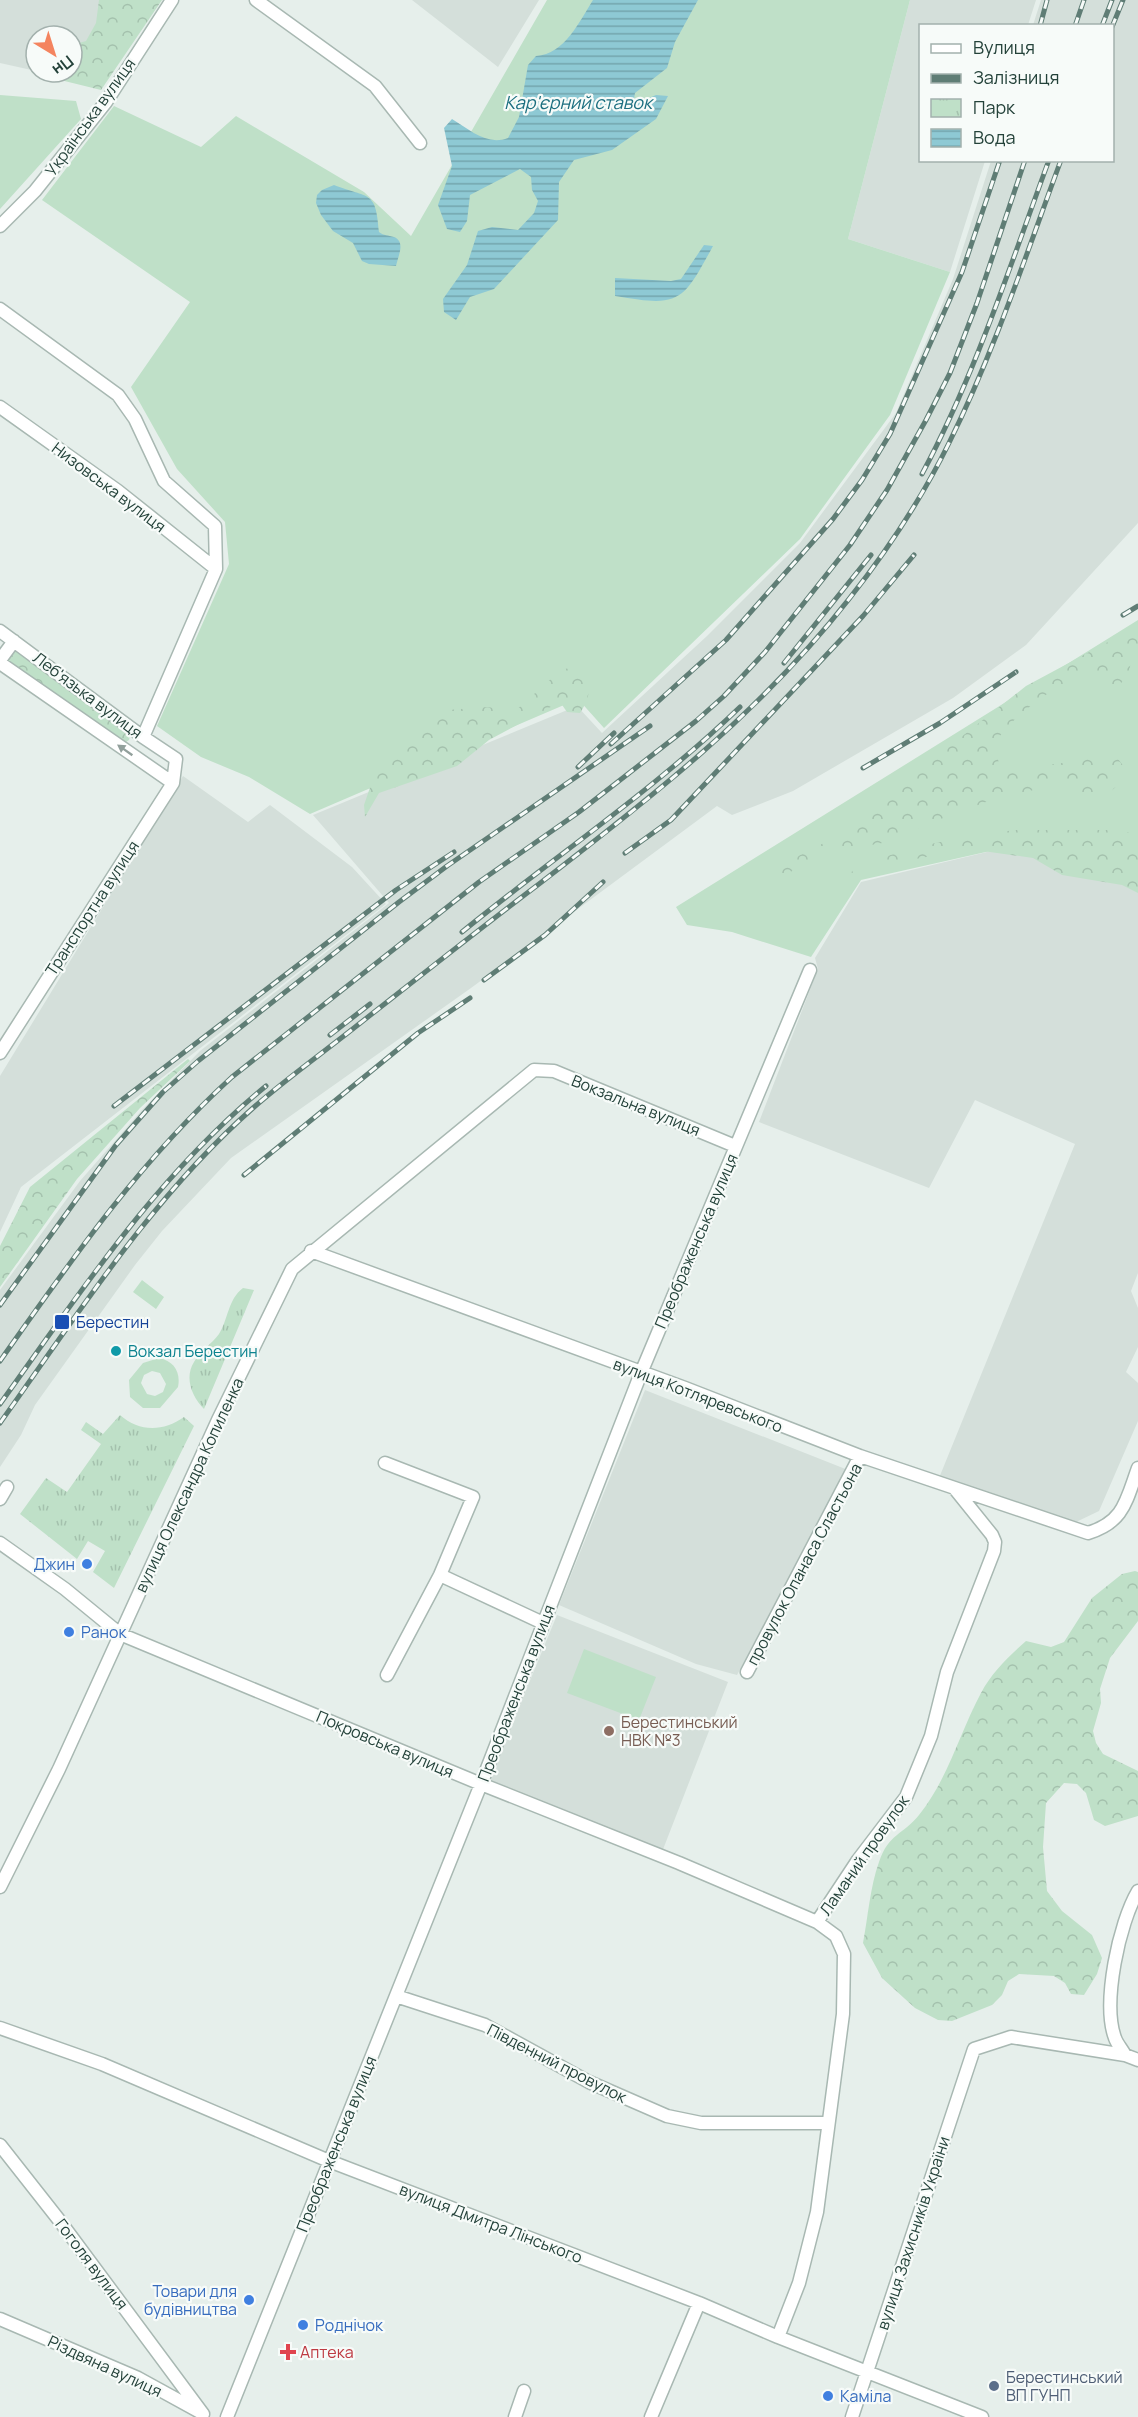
<svg xmlns="http://www.w3.org/2000/svg" width="1138" height="2417" font-family="Manrope,sans-serif">
<defs>
<pattern id="forest-crowns" width="20" height="18" patternUnits="userSpaceOnUse" patternTransform="scale(1.5)"><rect width="20" height="18" fill="#bfe0c8"/><path d="M2 6a3 3 0 1 1 6 0M12 15a3 3 0 1 1 6 0" fill="none" stroke="#a4c1ad"/></pattern>
<pattern id="park-tufts" width="24" height="20" patternUnits="userSpaceOnUse" patternTransform="scale(1.5)"><rect width="24" height="20" fill="#bfe0c8"/><path d="M3 7l-1-3M5 7V3M7 7l1-3M15 17l-1-3M17 17v-4M19 17l1-3" fill="none" stroke="#a4c1ad"/></pattern>
<pattern id="water-rules" width="6" height="5" patternUnits="userSpaceOnUse" patternTransform="scale(1.5)"><rect width="6" height="5" fill="#8ec9d4"/><path d="M0 2.5h6" fill="none" stroke="#74a5ad"/></pattern>
</defs>
<rect width="100%" height="100%" fill="#e6efeb"/>
<path fill="#d4dfda" d="M 0,0 L 154,0 L 72,72 L 72,36 L 36,36 L 36,71 L 0,63 Z
M 412,0 L 539,0 L 498,67 Z
M 910,0 L 1036,0 L 1028,25 L 920,26 L 920,160 L 985,161 L 950,272 L 848,239 Z
M 1041,0 L 1138,0 L 1138,523 L 1026,645 L 953,698 L 793,791 L 732,815 L 717,806 L 471,988 L 231,1158 L 162,1231 L 135,1265 L 35,1405 L 21,1435 L 0,1467 L 0,1290 L 80,1181 L 142,1110 L 200,1051 L 389,903 L 313,815 L 577,706 L 602,733 L 707,636 L 800,543 L 896,413 L 953,279 L 991,161 L 1112,160 L 1112,26 L 1033,25 Z
M 183,776 L 248,822 L 270,805 L 352,867 L 386,904 L 21,1187 L 0,1232 L 0,1076 Z
M 1008,847 L 1138,883 L 1138,1273 L 1131,1291 L 1138,1308 L 1138,1347 L 1126,1372 L 1138,1383 L 1138,1421 L 1099,1511 L 1074,1523 L 939,1478 L 1075,1144 L 975,1100 L 929,1188 L 759,1122 L 818,969 L 815,958 L 861,882 Z
M 645,1390 L 848,1470 L 737,1675 L 696,1664 L 559,1605 Z
M 557,1615 L 728,1682 L 662,1852 L 489,1780 Z"/>
<path fill="#bfe0c8" fill-rule="evenodd" d="M 547,0 L 910,0 L 848,239 L 950,272 L 890,415 L 800,539 L 604,728 L 578,699 L 310,814 L 249,777 L 201,757 L 157,726 L 229,564 L 225,522 L 177,469 L 131,387 L 190,302 L 42,200 L 114,106 L 201,147 L 236,116 L 364,192 L 411,236 Z
M 0,95 L 76,101 L 81,119 L 0,209 Z
M 1138,620 L 1138,883 L 1008,847 L 861,880 L 811,957 L 732,932 L 687,925 L 676,907 Z
M 142,1280 L 164,1297 L 156,1309 L 133,1292 Z
M 159,1358 C 174,1361 181,1372 178,1387 L 160,1408 L 143,1408 L 130,1397 L 129,1380 L 143,1363 ZM 152,1371 L 160,1373 L 166,1384 L 163,1392 L 155,1396 L 147,1394 L 141,1383 L 144,1375 Z
M 584,1649 L 656,1677 L 639,1720 L 567,1693 Z"/>
<path fill="url(#forest-crowns)" d="M 99,0 L 162,0 L 101,90 L 32,73 L 31,68 L 36,64 L 36,72 L 72,72 L 72,45 L 86,41 L 96,23 Z
M 1134,628 L 1138,628 L 1138,657 C 1131,661 1129,665 1130,674 L 1120,684 L 1105,690 L 1099,688 L 1098,681 L 1093,677 C 1086,678 1077,678 1070,681 C 1054,686 1008,722 1000,736 C 996,745 997,754 999,764 L 1005,767 L 1041,766 L 1069,762 L 1101,753 L 1116,756 L 1124,767 C 1122,773 1121,781 1117,785 C 1101,807 1069,789 1051,781 L 1034,790 L 999,797 L 944,818 L 930,821 L 906,836 L 888,842 L 831,852 L 784,875 L 754,879 L 847,831 L 877,806 L 894,786 L 941,753 L 1026,686 Z
M 15,649 L 131,733 L 129,740 L 123,744 L 25,675 L 6,659 Z
M 575,668 L 586,675 C 591,691 589,699 580,713 L 567,712 L 560,702 L 489,740 L 457,766 L 379,793 L 365,817 L 364,805 L 376,770 L 419,738 L 447,710 L 488,707 L 514,712 L 562,669 Z
M 1016,830 L 1119,830 L 1138,835 L 1138,893 L 1122,885 L 1062,875 L 1033,858 L 969,849 L 867,868 L 850,880 L 852,871 C 901,846 962,837 1016,830 Z
M 188,1059 L 190,1061 L 140,1108 L 77,1179 L 0,1287 L 0,1246 L 30,1187 Z
M 1135,1571 L 1138,1572 L 1138,1621 L 1110,1658 L 1100,1689 L 1101,1703 L 1093,1731 L 1096,1743 L 1103,1754 L 1138,1771 L 1138,1816 L 1105,1826 L 1094,1820 L 1086,1793 L 1077,1784 L 1064,1783 L 1046,1803 L 1043,1847 L 1047,1891 L 1062,1911 L 1092,1935 L 1102,1958 L 1097,1974 L 1084,1995 L 1071,1994 L 1065,1983 L 1054,1976 L 1019,1974 L 1008,1981 L 1002,1995 L 992,2005 L 952,2021 L 938,2020 L 915,2008 L 882,1978 L 863,1943 C 868,1917 870,1887 879,1862 C 889,1833 903,1835 919,1815 C 948,1779 960,1732 981,1693 C 992,1672 1009,1656 1026,1641 L 1051,1647 L 1064,1642 L 1092,1598 L 1122,1574 Z"/>
<path fill="url(#park-tufts)" d="M 243,1288 L 254,1290 L 204,1409 C 192,1397 184,1378 194,1362 C 200,1351 212,1344 219,1334 C 228,1320 228,1299 243,1288 Z
M 120,1415 C 139,1432 163,1432 184,1417 L 194,1426 L 114,1588 L 93,1572 L 105,1551 L 88,1541 L 77,1559 L 20,1514 L 46,1478 L 67,1492 L 101,1444 L 81,1430 L 86,1422 L 103,1434 Z"/>
<path fill="url(#water-rules)" d="M 593,0 L 698,0 L 675,42 L 667,68 L 635,93 L 633,105 L 656,95 L 668,96 L 656,119 L 612,150 L 574,160 L 559,182 L 558,220 L 494,289 L 470,297 L 456,320 L 444,312 L 443,299 L 467,265 L 478,231 L 492,227 L 518,230 L 534,213 L 538,201 L 532,190 L 531,177 L 520,169 L 470,195 L 467,221 L 460,232 L 447,229 L 438,205 L 452,166 L 444,128 L 452,119 C 470,130 487,146 508,138 L 519,117 L 528,65 L 536,56 C 565,54 579,22 593,0 Z
M 334,185 C 369,199 376,189 379,232 C 384,236 388,235 394,237 C 406,242 398,256 396,266 L 369,264 L 362,261 L 353,243 L 333,231 L 321,215 L 316,203 L 317,195 L 322,190 Z
M 704,245 L 713,246 C 682,303 680,307 615,296 L 615,278 L 671,281 L 681,279 Z"/>
<g fill="none" stroke-linecap="round" stroke-linejoin="round">
<g stroke="#a8b8b2" stroke-width="15">
<path id="minor" d="M 256,0 L 375,86 L 420,143
M 0,226 L 35,191 L 106,102 L 172,0
M 0,309 L 118,395 L 135,419 L 164,481 L 215,526 L 216,569 L 143,737
M 0,407 L 118,491 L 216,569
M 0,631 L 143,737 L 176,759 L 173,783 L 0,1053
M 0,660 L 14,641
M 0,663 L 173,783
M 311,1251 L 685,1388 L 860,1456 L 1088,1533 C 1124,1522 1126,1501 1138,1468
M 385,1463 L 473,1497 L 440,1575 L 387,1675
M 0,1499 L 7,1487
M 0,1543 L 65,1589 L 120,1634 L 481,1784 L 679,1863 L 817,1922 L 836,1936 L 844,1954 L 843,2014 L 817,2212 L 799,2283 L 778,2337
M 440,1575 L 543,1623
M 747,1672 L 860,1456
M 0,1887 L 59,1769 L 218,1420 L 292,1269 L 534,1070 L 554,1071 L 735,1146
M 817,1922 L 858,1860 L 906,1797 L 931,1736 L 947,1672 L 994,1551 L 995,1542 L 992,1535 L 955,1489
M 396,1996 L 485,2025 L 589,2082 L 667,2116 L 701,2123 L 827,2123
M 0,2028 L 102,2064 L 329,2161 L 699,2303 L 778,2337 L 982,2417
M 1125,2055 C 1122,2049 1117,2044 1115,2038 C 1102,2003 1119,1923 1138,1891
M 0,2145 L 59,2220 L 203,2414
M 0,2319 L 138,2378 L 200,2412
M 227,2417 L 481,1784 L 641,1373 L 810,970
M 515,2417 L 524,2391
M 651,2417 L 699,2303
M 852,2417 L 974,2049 L 1011,2037 L 1125,2055 L 1138,2060"/>
</g>
<use href="#minor" stroke="#fff" stroke-width="12"/>
<g stroke="#5f7d75" stroke-width="5">
<path id="rail" d="M 1040,26 L 1047,0
M 1075,26 L 1084,0
M 1102,26 L 1112,0
M 1112,27 L 1123,0
M 922,474 C 975,375 1010,266 1049,160
M 1123,615 L 1138,606
M 784,663 L 871,555
M 611,744 L 726,640 L 833,519 L 862,480 L 890,434 L 962,272 L 1000,160
M 578,767 L 614,733
M 863,768 L 940,723 L 1016,672
M 625,853 L 671,820 L 863,616 L 914,555
M 462,932 C 554,857 654,790 740,707
M 484,980 L 545,935 L 603,882
M 330,1035 L 370,1004
M 114,1106 L 396,890 L 454,852
M 244,1175 L 418,1033 L 470,998
M 0,1305 L 116,1145 L 163,1092 L 198,1061 L 399,902 L 447,866 L 650,726
M 0,1361 C 72,1259 139,1162 232,1077 L 479,882 L 579,812 L 696,721 L 724,696 L 765,652 L 850,545 L 887,490 L 926,420 L 950,373 L 977,303 L 1025,160
M 0,1404 C 81,1291 158,1174 266,1086
M 0,1423 C 78,1314 152,1197 253,1108 C 287,1078 324,1052 359,1024 C 419,977 478,930 539,884 C 652,797 760,713 849,599 C 887,551 922,498 949,443 C 994,352 1026,255 1061,160"/>
</g>
<use href="#rail" stroke="#f7fbf9" stroke-width="3" stroke-dasharray="9" stroke-linecap="butt"/>
</g>
<defs><path id="oneway-solid" d="M-6-.8H1V-3.2L6.5 0L1 3.2V.8H-6Z" transform="scale(1.5)"/></defs>
<use fill="#92a09c" href="#oneway-solid" transform="translate(125 750) rotate(-145)"/>
<rect fill="#1a4fb4" stroke="#f7fbf9" stroke-width="2" x="54" y="1314" width="16" height="16" rx="3"/>
<circle fill="#0f9aa8" stroke="#f7fbf9" stroke-width="2" cx="116" cy="1351" r="6"/>
<g fill="#3f7fe0" stroke="#f7fbf9" stroke-width="2">
<circle cx="87" cy="1564" r="6"/>
<circle cx="69" cy="1632" r="6"/>
<circle cx="249" cy="2300" r="6"/>
<circle cx="303" cy="2325" r="6"/>
<circle cx="828" cy="2396" r="6"/>
</g>
<circle fill="#8d6e63" stroke="#f7fbf9" stroke-width="2" cx="609" cy="1731" r="6"/>
<path fill="#e0444e" stroke="#f7fbf9" stroke-width="2" d="M285 2343h6v6h6v6h-6v6h-6v-6h-6v-6h6z"/>
<circle fill="#5c6f8a" stroke="#f7fbf9" stroke-width="2" cx="994" cy="2386" r="6"/>
<g text-anchor="middle" dominant-baseline="central" stroke-width="4.5" stroke-linejoin="round" paint-order="stroke">
<g font-size="16" fill="#24423a" stroke="#f7fbf9">
<text transform="translate(90 117) rotate(-54)">Українська вулиця</text>
<text transform="translate(109 487) rotate(37)">Низовська вулиця</text>
<text transform="translate(88 695) rotate(37)">Леб'язька вулиця</text>
<text transform="translate(92 908) rotate(-57)">Транспортна вулиця</text>
<text transform="translate(636 1105) rotate(22)">Вокзальна вулиця</text>
<text transform="translate(696 1241) rotate(-67)">Преображенська вулиця</text>
<text transform="translate(698 1395) rotate(21)">вулиця Котляревського</text>
<text transform="translate(189 1485) rotate(-65)">вулиця Олександра Копиленка</text>
<text transform="translate(804 1564) rotate(-62)">провулок Опанаса Сластьона</text>
<text transform="translate(516 1693) rotate(-69)">Преображенська вулиця</text>
<text transform="translate(385 1744) rotate(23)">Покровська вулиця</text>
<text transform="translate(864 1855) rotate(-55)">Ламаний провулок</text>
<text transform="translate(557 2063) rotate(27)">Південний провулок</text>
<text transform="translate(336 2144) rotate(-68)">Преображенська вулиця</text>
<text transform="translate(491 2223) rotate(21)">вулиця Дмитра Лінського</text>
<text transform="translate(913 2233) rotate(-72)">вулиця Захисників України</text>
<text transform="translate(92 2264) rotate(53)">Гоголя вулиця</text>
<text transform="translate(105 2366) rotate(25)">Різдвяна вулиця</text>
</g>
<g font-size="16" fill="#164399" stroke="#f7fbf9" text-anchor="start">
<text x="76" y="1322">Берестин</text>
</g>
<g font-size="16" fill="#0d838f" stroke="#f7fbf9" text-anchor="start">
<text x="128" y="1351">Вокзал Берестин</text>
</g>
<g font-size="16" fill="#366cbe" stroke="#f7fbf9" text-anchor="start">
<text x="75" y="1564" text-anchor="end">Джин</text>
<text x="81" y="1632">Ранок</text>
<text x="237" y="2291" text-anchor="end">Товари для<tspan x="237" dy="18">будівництва</tspan></text>
<text x="315" y="2325">Роднічок</text>
<text x="840" y="2396">Каміла</text>
</g>
<g font-size="16" fill="#785e54" stroke="#f7fbf9" text-anchor="start">
<text x="621" y="1722">Берестинський<tspan x="621" dy="18">НВК №3</tspan></text>
</g>
<g font-size="16" fill="#be3a42" stroke="#f7fbf9" text-anchor="start">
<text x="300" y="2352">Аптека</text>
</g>
<g font-size="16" fill="#4e5e75" stroke="#f7fbf9" text-anchor="start">
<text x="1006" y="2377">Берестинський<tspan x="1006" dy="18">ВП ГУНП</tspan></text>
</g>
<g font-size="18" font-style="italic" fill="#1c6f80" stroke="#f7fbf9">
<text x="578" y="102">Кар'єрний ставок</text>
</g>
</g>
<rect x="919" y="24" width="195" height="138" fill="#f7fbf9" stroke="#a3b1ad" stroke-width="1.5"/>
<rect x="931" y="44" width="30" height="9" fill="#ffffff" stroke="#a3b1ad" stroke-width="1.5"/>
<text x="973" y="54" font-size="18" fill="#24423a">Вулиця</text>
<rect x="931" y="74" width="30" height="9" fill="#5f7d75" stroke="#a3b1ad" stroke-width="1.5"/>
<text x="973" y="84" font-size="18" fill="#24423a">Залізниця</text>
<rect x="931" y="99" width="30" height="18" fill="url(#park-tufts)" stroke="#a3b1ad" stroke-width="1.5"/>
<text x="973" y="114" font-size="18" fill="#24423a">Парк</text>
<rect x="931" y="129" width="30" height="18" fill="url(#water-rules)" stroke="#a3b1ad" stroke-width="1.5"/>
<text x="973" y="144" font-size="18" fill="#24423a">Вода</text>
<g transform="translate(54 54) rotate(142)"><circle r="28" fill="#f7fbf9" stroke="#a3b1ad" stroke-width="1.5"/>
<path d="M0-4.5L10 22L0 15L-10 22Z" fill="#f4845f"/>
<text y="-9" font-size="16" font-weight="bold" text-anchor="middle" fill="#24423a">Пн</text>
</g>
</svg>
